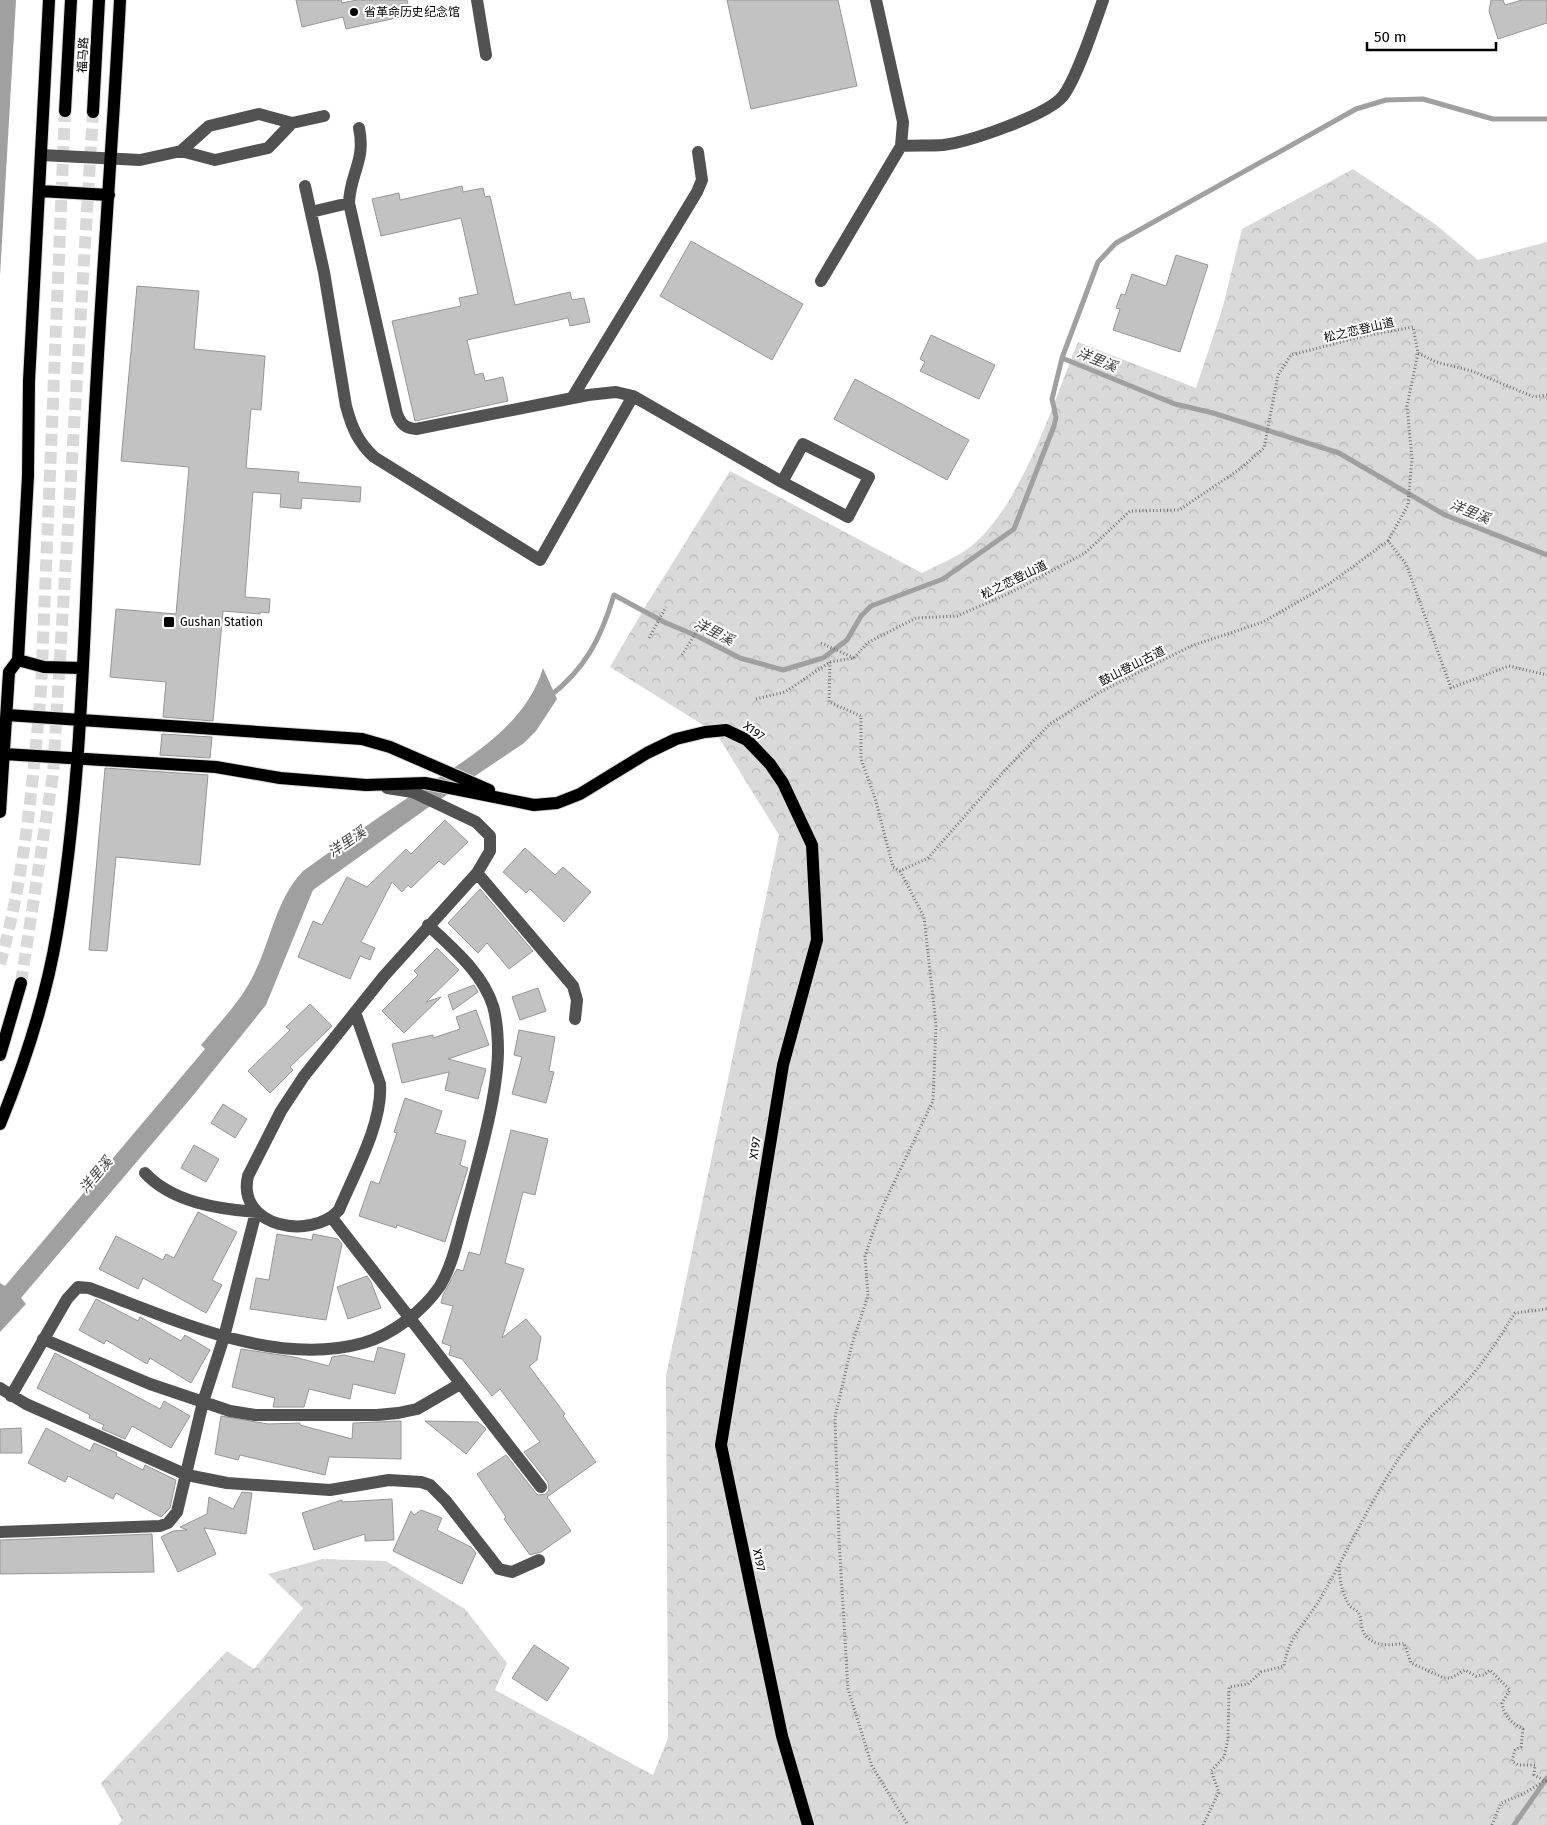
<svg xmlns="http://www.w3.org/2000/svg" width="1547" height="1825" font-family="'Fira Sans','Noto Sans SC',sans-serif">
<defs>
<pattern id="forest-crowns" width="20" height="18" patternUnits="userSpaceOnUse" patternTransform="scale(1.25)"><rect width="20" height="18" fill="#d9d9d9"/><path d="M2 6a3 3 0 1 1 6 0M12 15a3 3 0 1 1 6 0" fill="none" stroke="#b8b8b8"/></pattern>
</defs>
<rect width="100%" height="100%" fill="#fff"/>
<path fill="url(#forest-crowns)" d="M 1353,169 L 1435,224 L 1478,260 L 1547,242 L 1547,1825 L 118,1825 L 122,1820 L 101,1783 L 227,1651 L 254,1669 L 303,1608 L 268,1574 L 322,1559 L 386,1561 L 465,1609 L 507,1663 L 495,1690 L 653,1775 L 668,1738 L 666,1376 L 779,835 L 716,733 L 610,667 L 645,607 L 730,471 L 922,573 C 939,564 961,556 975,543 C 1024,499 1053,403 1078,342 L 1196,388 L 1222,310 L 1242,229 Z"/>
<path fill="#a0a0a0" d="M 0,0 L 16,0 L 0,276 Z
M 543,668 L 557,699 L 536,731 L 524,743 L 426,809 L 313,890 L 266,1005 L 191,1098 L 21,1298 L 26,1304 L 0,1332 L 0,1283 L 5,1286 L 205,1049 L 201,1045 C 219,1023 242,1000 254,974 C 271,940 276,899 303,871 C 337,847 371,822 406,799 C 458,764 524,731 543,668 Z"/>
<g fill="none" stroke-linecap="round" stroke-linejoin="round">
<path stroke="#a0a0a0" stroke-width="5" d="M 1062,358 L 1098,262 L 1116,243 L 1356,109 L 1386,100 L 1423,99 L 1493,119 L 1547,119
M 550,696 C 586,668 601,638 614,595 L 664,622 L 697,636 L 740,658 L 783,670 L 823,658 L 847,640 L 861,616 L 871,606 L 943,579 L 1014,529 L 1054,426 L 1056,417 L 1052,399 L 1062,358 L 1175,404 L 1213,413 L 1339,453 L 1445,515 L 1547,555
M 1514,1825 L 1547,1778"/>
</g>
<path fill="#c2c2c2" stroke="#969696" d="M 296,0 L 341,0 L 342,3 L 357,0 L 407,0 L 410,15 L 346,29 L 343,17 L 302,27 Z
M 727,0 L 838,0 L 857,86 L 751,109 Z
M 1491,0 L 1503,0 L 1505,5 L 1522,0 L 1547,0 L 1547,23 L 1498,39 L 1489,11 Z
M 462,186 L 463,192 L 483,188 L 485,197 L 490,196 L 515,305 L 570,292 L 572,300 L 584,298 L 590,322 L 570,326 L 568,318 L 467,340 L 475,375 L 483,373 L 485,381 L 503,377 L 508,401 L 415,421 L 392,321 L 461,306 L 459,298 L 478,294 L 461,218 L 381,236 L 372,199 L 399,193 L 400,200 Z
M 691,241 L 803,304 L 772,360 L 660,296 Z
M 1176,255 L 1208,265 L 1180,352 L 1113,330 L 1120,309 L 1116,308 L 1121,294 L 1125,295 L 1132,274 L 1166,286 Z
M 137,286 L 199,291 L 194,349 L 265,356 L 261,410 L 251,409 L 246,468 L 299,472 L 298,482 L 361,487 L 360,502 L 302,498 L 301,509 L 280,507 L 281,494 L 253,492 L 245,597 L 270,599 L 269,613 L 261,612 L 260,614 L 223,611 L 213,721 L 163,717 L 166,682 L 110,677 L 116,609 L 176,614 L 189,467 L 121,461 Z
M 931,335 L 995,365 L 979,399 L 920,371 L 925,362 L 920,359 Z
M 855,379 L 969,440 L 947,480 L 834,419 Z
M 162,734 L 212,737 L 210,758 L 160,755 Z
M 105,768 L 208,775 L 200,865 L 116,857 L 107,951 L 89,950 Z
M 445,820 L 468,842 L 444,865 L 439,861 L 411,888 L 408,885 L 402,892 L 392,882 L 361,942 L 375,948 L 370,960 L 360,956 L 350,979 L 298,957 L 313,921 L 322,925 L 347,877 L 367,887 L 406,849 L 411,854 Z
M 525,848 L 555,875 L 563,867 L 591,892 L 564,922 L 530,889 L 526,893 L 503,872 Z
M 480,889 L 533,951 L 509,969 L 487,943 L 478,953 L 448,923 Z
M 437,948 L 459,970 L 426,1002 L 441,997 L 404,1033 L 382,1011 L 418,975 L 414,971 Z
M 474,985 L 478,992 L 453,1010 L 448,995 Z
M 538,988 L 546,1011 L 520,1020 L 512,997 Z
M 310,1004 L 332,1026 L 290,1067 L 293,1070 L 270,1093 L 248,1071 L 290,1030 L 286,1027 Z
M 476,1010 L 489,1045 L 448,1059 L 486,1069 L 478,1099 L 445,1090 L 449,1072 L 402,1083 L 392,1044 L 433,1035 L 433,1038 L 460,1029 L 456,1017 Z
M 519,1030 L 555,1037 L 549,1071 L 554,1072 L 546,1103 L 512,1094 L 522,1057 L 514,1055 Z
M 405,1098 L 442,1111 L 435,1133 L 466,1141 L 460,1165 L 468,1168 L 445,1242 L 397,1225 L 396,1228 L 359,1216 L 371,1181 L 379,1184 L 397,1133 L 394,1132 Z
M 223,1104 L 247,1119 L 235,1138 L 211,1123 Z
M 511,1130 L 548,1139 L 535,1195 L 523,1192 L 505,1263 L 524,1269 L 502,1338 L 526,1319 L 541,1337 L 537,1360 L 529,1366 L 565,1414 L 563,1416 L 596,1462 L 547,1497 L 571,1531 L 541,1552 L 530,1555 L 504,1519 L 506,1517 L 477,1474 L 506,1455 L 535,1492 L 538,1495 L 546,1494 L 549,1490 L 548,1482 L 524,1452 L 540,1442 L 500,1389 L 492,1396 L 462,1359 L 449,1355 L 451,1346 L 442,1343 L 453,1306 L 441,1303 L 443,1295 L 457,1269 L 463,1271 L 469,1252 L 480,1255 Z
M 194,1145 L 219,1159 L 206,1182 L 181,1168 Z
M 198,1212 L 237,1232 L 212,1280 L 222,1285 L 206,1313 L 143,1278 L 138,1289 L 99,1269 L 116,1236 L 163,1260 L 166,1254 L 174,1258 Z
M 277,1234 L 312,1240 L 313,1234 L 338,1239 L 342,1244 L 326,1320 L 250,1309 L 256,1278 L 269,1280 Z
M 367,1276 L 371,1282 L 381,1308 L 348,1319 L 337,1287 Z
M 96,1299 L 138,1321 L 140,1317 L 181,1341 L 185,1335 L 210,1350 L 191,1383 L 150,1358 L 147,1364 L 106,1340 L 104,1344 L 79,1330 Z
M 378,1347 L 405,1354 L 395,1394 L 353,1384 L 350,1399 L 309,1389 L 304,1407 L 273,1407 L 275,1398 L 232,1387 L 241,1349 L 294,1357 L 329,1366 L 332,1357 L 344,1355 L 374,1362 Z
M 55,1353 L 160,1409 L 164,1401 L 190,1416 L 171,1448 L 132,1426 L 125,1439 L 102,1429 L 104,1425 L 89,1418 L 90,1415 L 37,1388 Z
M 221,1416 L 268,1424 L 300,1423 L 300,1425 L 352,1439 L 353,1423 L 401,1421 L 401,1459 L 329,1457 L 325,1475 L 240,1455 L 238,1460 L 215,1454 Z
M 425,1421 L 478,1422 L 486,1429 L 466,1454 Z
M 21,1428 L 22,1453 L 0,1453 L 0,1429 Z
M 46,1428 L 90,1451 L 94,1443 L 117,1453 L 116,1456 L 143,1470 L 145,1465 L 176,1480 L 170,1508 L 161,1517 L 116,1493 L 113,1499 L 68,1476 L 65,1482 L 28,1463 Z
M 242,1492 L 252,1493 L 246,1534 L 204,1528 L 216,1554 L 178,1572 L 161,1537 L 173,1531 L 187,1530 L 180,1527 L 207,1514 L 209,1497 L 233,1509 Z
M 392,1499 L 394,1540 L 365,1541 L 365,1534 L 314,1550 L 302,1513 L 342,1500 L 342,1502 Z
M 421,1510 L 442,1518 L 437,1530 L 471,1547 L 476,1553 L 462,1584 L 393,1551 L 411,1511 L 414,1515 Z
M 152,1534 L 154,1572 L 0,1574 L 0,1540 Z
M 534,1645 L 569,1668 L 547,1701 L 512,1678 Z"/>
<g fill="none" stroke-linecap="round" stroke-linejoin="round">
<path stroke="#d9d9d9" stroke-width="12" stroke-dasharray="12 6" stroke-linecap="butt" d="M 0,964 C 25,875 33,782 41,689 L 65,111
M 21,983 L 53,774 L 93,112"/>
<g stroke="#dbdbdb" stroke-width="14">
<path id="major" d="M 65,111 L 71,0
M 93,112 L 99,0
M 40,191 L 109,195
M 18,660 L 44,667 L 82,668
M 7,715 L 362,739 L 390,747 L 489,790
M 4,754 L 216,767 L 280,778 L 366,785 L 425,783 L 534,805 L 557,803 L 580,794 L 647,753 L 676,739 L 705,732 L 726,730 L 747,740 L 770,764 L 783,783 L 812,845 L 817,940 L 783,1065 L 721,1445 L 782,1736 L 808,1825
M 0,812 L 9,672 L 18,660 L 28,476 L 29,381 L 49,0
M 0,1055 L 21,983
M 0,1124 C 25,1063 46,998 57,933 C 83,780 84,622 92,467 C 99,311 112,156 120,0"/>
</g>
<path stroke="#747474" stroke-width="3" stroke-dasharray="1 2.5" stroke-linecap="butt" d="M 1388,541 L 1408,505 L 1412,458 L 1407,406 L 1418,353
M 649,638 L 666,607
M 821,643 L 854,658
M 682,655 L 705,618
M 830,662 L 829,702 L 861,716 L 861,759 L 875,798 L 893,867 L 900,871 L 928,858 L 1007,768 L 1050,724 L 1100,692 L 1191,646 L 1263,622 L 1329,584 L 1388,541 L 1406,564 L 1451,688 L 1509,666 L 1547,675
M 756,699 L 785,692 L 830,662 L 854,658 L 867,643 L 916,618 L 957,616 L 1010,593 L 1085,553 L 1130,511 L 1179,510 L 1240,469 L 1264,448 L 1278,375 L 1291,355 L 1365,336 L 1413,327 L 1418,353 L 1436,362 L 1472,371 L 1534,397 L 1547,395
M 900,871 L 924,917 L 936,1025 L 933,1101 L 880,1212 L 865,1256 L 868,1296 L 852,1344 L 835,1417 L 839,1540 L 848,1689 L 872,1766 L 908,1825
M 1339,1567 C 1340,1581 1342,1593 1349,1605 C 1351,1608 1355,1609 1358,1612 C 1362,1618 1360,1625 1363,1631 C 1370,1647 1391,1646 1404,1643 L 1411,1663 L 1444,1678 L 1451,1678 L 1465,1670 L 1476,1676 L 1484,1675 L 1490,1670 L 1510,1690 L 1502,1703 C 1504,1716 1511,1723 1523,1729 L 1521,1747 L 1515,1750 L 1512,1761 L 1518,1765 L 1535,1765 L 1534,1775 L 1547,1782
M 1203,1825 L 1219,1792 L 1211,1771 L 1224,1757 L 1228,1739 L 1229,1687 L 1248,1684 L 1261,1672 L 1284,1666 C 1289,1634 1308,1621 1323,1594 C 1356,1536 1383,1473 1426,1422 C 1436,1410 1449,1401 1459,1390 C 1481,1367 1498,1340 1515,1313 L 1547,1309
M 1492,1825 L 1501,1803 L 1523,1794 L 1546,1780"/>
<path stroke="#525252" stroke-width="12" d="M 477,0 L 486,55
M 359,128 C 366,161 350,173 349,203 L 397,414 C 401,424 405,428 416,429 L 588,395 L 616,392 L 633,396
M 901,146 C 915,145 929,146 943,145 C 969,142 1048,115 1063,96 C 1077,78 1095,23 1103,0
M 181,151 L 209,126 L 259,114 L 292,123 L 324,116
M 41,155 L 140,160 L 181,151 L 215,160 L 268,148 L 292,123
M 305,186 L 324,272 L 346,406 C 352,428 358,442 374,457 L 540,560 L 633,396 L 782,482 L 848,517 L 869,477 L 803,444 L 782,482
M 311,212 L 349,203
M 821,281 L 901,146 L 903,122 L 876,0
M 572,398 L 697,192 L 702,180 L 698,152
M 477,873 L 573,986 L 577,1000 L 575,1019
M 355,1012 L 380,1084 C 383,1123 354,1174 339,1210 C 311,1241 236,1227 248,1176 L 281,1111 L 304,1076 L 384,976 L 477,873 L 490,851 L 490,836 L 476,822 L 413,792 L 387,788
M 332,1218 L 541,1487
M 43,1339 L 150,1384 L 230,1411 L 255,1415 L 377,1415 L 398,1413 L 417,1409 L 460,1384
M 0,1388 L 26,1404 L 187,1475 L 227,1483 L 330,1490 L 389,1480 L 421,1482 L 430,1485 L 446,1501 L 499,1569 L 512,1572 L 539,1560
M 11,1396 L 67,1299 L 78,1287 L 89,1288 C 172,1318 273,1368 363,1343 C 392,1335 423,1311 440,1286 C 453,1264 458,1237 465,1212 C 477,1166 497,1100 498,1052 C 498,1038 497,1020 493,1006 C 482,972 453,949 428,925
M 0,1532 L 160,1526 L 168,1523 L 177,1512 L 203,1402 L 224,1337 L 256,1212 C 217,1209 172,1202 145,1173"/>
<use href="#major" stroke="#000" stroke-width="12"/>
</g>
<g fill="#000" stroke="#fff" stroke-width="2">
<circle cx="354" cy="12" r="5"/>
<rect x="163" y="616" width="12" height="12" rx="2.5"/>
</g>
<g text-anchor="middle" dominant-baseline="central" stroke-width="4" stroke-linejoin="round" paint-order="stroke">
<g font-size="12" fill="#000" stroke="#fff" text-anchor="start">
<text x="364" y="12">省革命历史纪念馆</text>
<text x="180" y="622">Gushan Station</text>
</g>
<g font-size="12" fill="#000" stroke="#fff">
<text transform="translate(83 55) rotate(-87)">福马路</text>
<text transform="translate(1359 330) rotate(-13)">松之恋登山道</text>
<text transform="translate(1014 580) rotate(-26)">松之恋登山道</text>
<text transform="translate(1132 666) rotate(-27)">鼓山登山古道</text>
<text transform="translate(754 731) rotate(36)">X197</text>
<text transform="translate(755 1148) rotate(-81)">X197</text>
<text transform="translate(759 1560) rotate(78)">X197</text>
</g>
<g font-size="14" font-style="italic" fill="#414141" stroke="#fff">
<text transform="translate(1097 360) rotate(22)">洋里溪</text>
<text transform="translate(1470 512) rotate(22)">洋里溪</text>
<text transform="translate(714 632) rotate(27)">洋里溪</text>
<text transform="translate(347 842) rotate(-34)">洋里溪</text>
<text transform="translate(96 1175) rotate(-50)">洋里溪</text>
</g>
</g>
<path d="M1367 42v8h129v-8" fill="none" stroke="#000000" stroke-width="2.5"/>
<text x="1374" y="42" font-size="15" fill="#000000" stroke="#ffffff" stroke-width="4" paint-order="stroke">50 m</text>
</svg>
